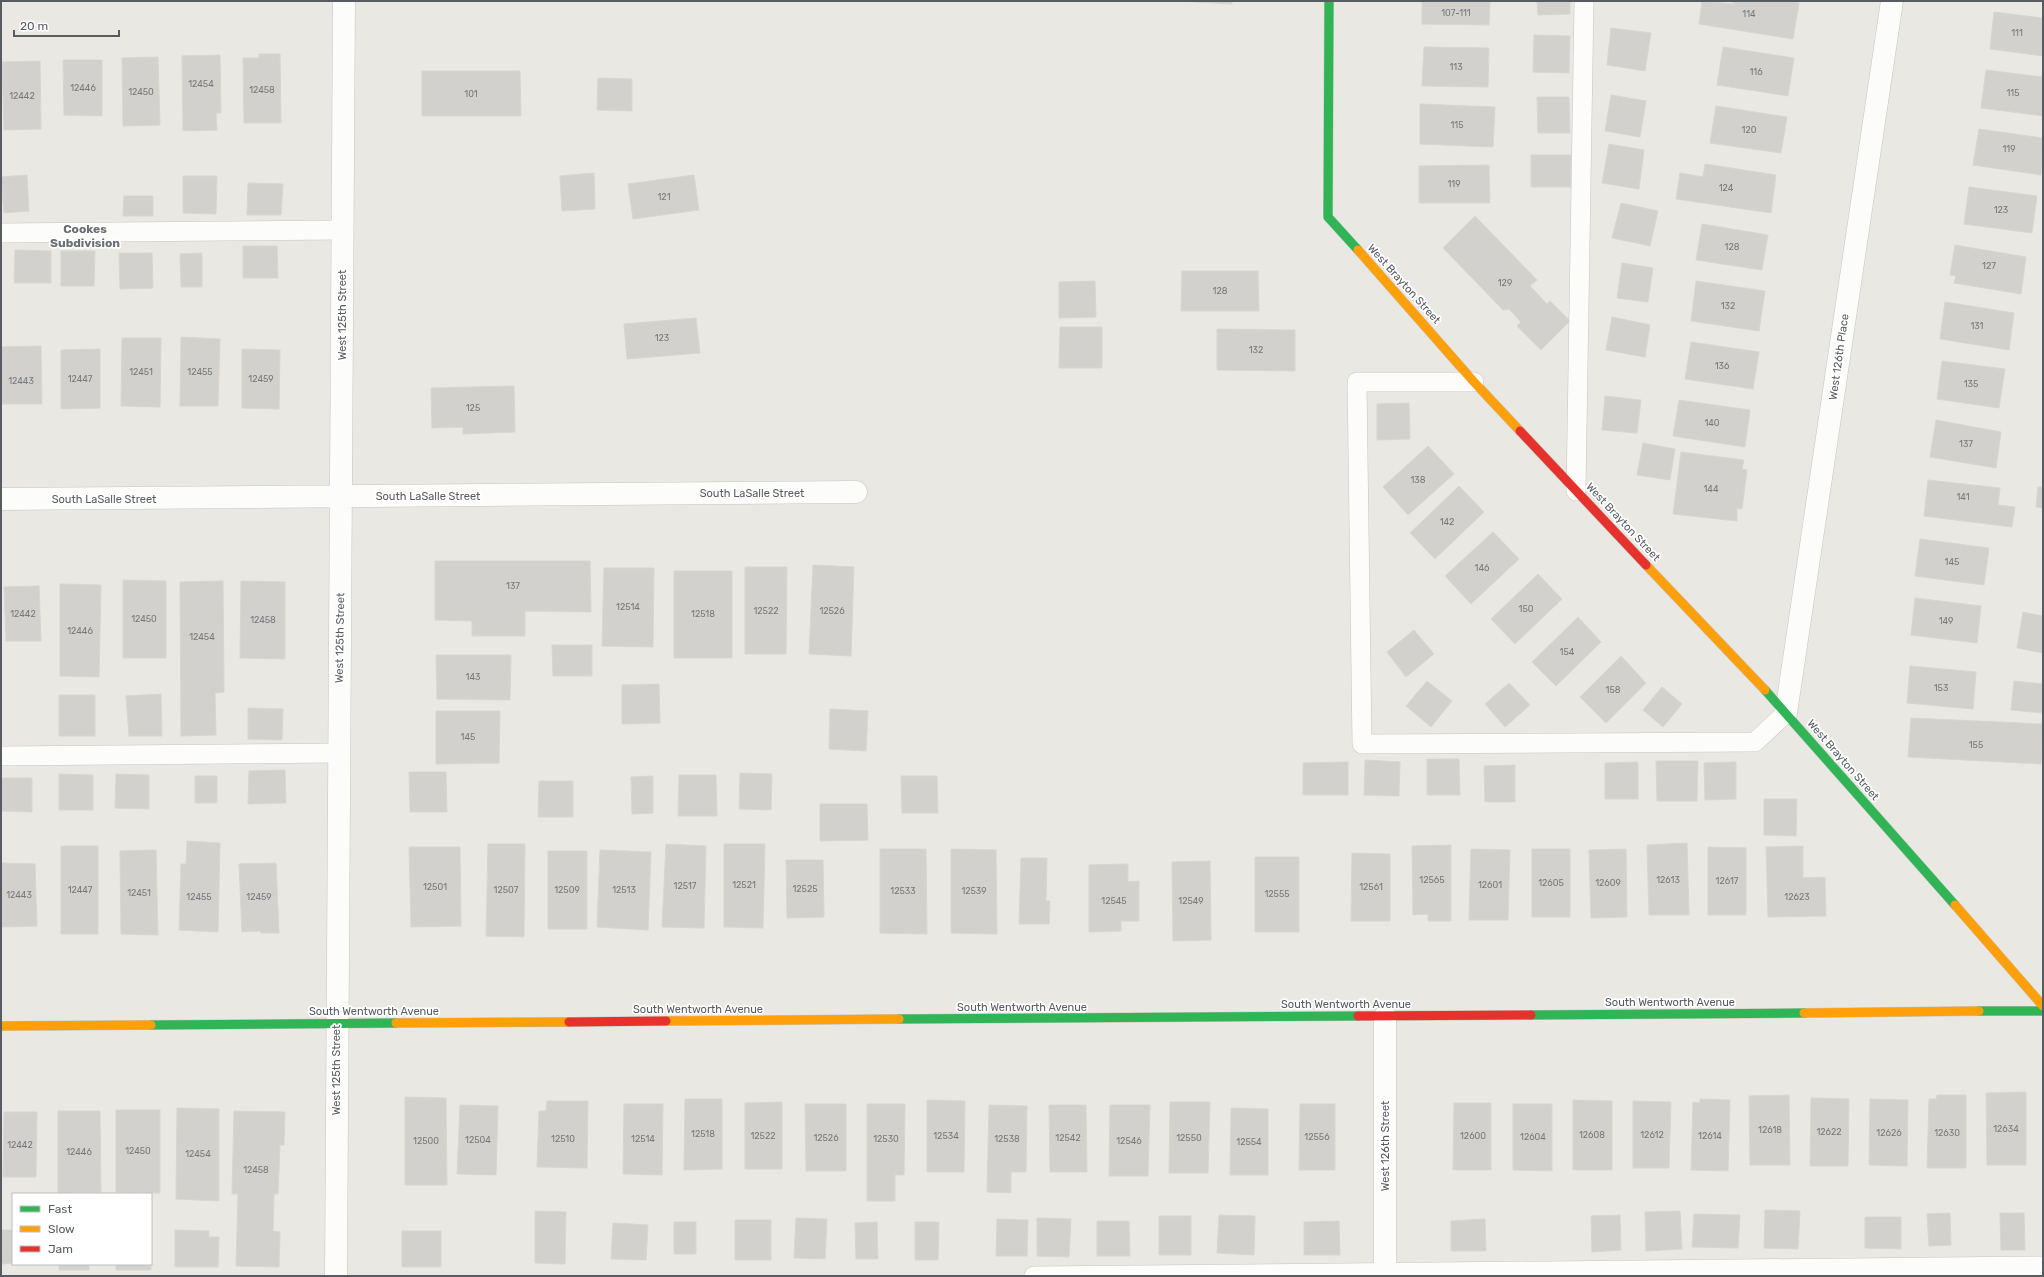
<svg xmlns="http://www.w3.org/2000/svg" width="2044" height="1277" font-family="Rubik,sans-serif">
<rect width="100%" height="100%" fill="#e9e8e2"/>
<path fill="#d2d1cd" stroke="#d8d6d1" d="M 1181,1 L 1232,1 L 1232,4 Z
M 1422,1 L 1490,1 L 1489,25 L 1422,24 Z
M 1537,1 L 1570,1 L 1570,14 L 1538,15 Z
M 1702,1 L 1733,4 L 1733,1 L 1786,1 L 1799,3 L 1793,39 L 1699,24 Z
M 1994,12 L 2043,18 L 2043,56 L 1990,49 Z
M 1611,28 L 1651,33 L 1645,71 L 1607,65 Z
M 1534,35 L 1570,36 L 1569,73 L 1533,72 Z
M 1424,47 L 1489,48 L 1488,87 L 1422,86 Z
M 1723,47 L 1794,58 L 1788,96 L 1717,85 Z
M 259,54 L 280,54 L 281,123 L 244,123 L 243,58 L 259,58 Z
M 220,55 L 221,113 L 216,113 L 217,130 L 183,131 L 182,56 Z
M 158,57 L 160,125 L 123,126 L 122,58 Z
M 63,60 L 102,60 L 102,116 L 64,115 Z
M 40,61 L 41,129 L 4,130 L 2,62 Z
M 1986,70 L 2043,77 L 2043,116 L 1981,108 Z
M 422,71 L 520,71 L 521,116 L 422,116 Z
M 598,78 L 632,79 L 632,111 L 597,110 Z
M 1611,95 L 1646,101 L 1640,137 L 1605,131 Z
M 1537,97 L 1569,97 L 1570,133 L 1538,133 Z
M 1420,104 L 1495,107 L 1493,147 L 1420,144 Z
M 1716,106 L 1787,117 L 1781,153 L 1710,143 Z
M 1979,129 L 2043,138 L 2041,175 L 1973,165 Z
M 1609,144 L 1644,150 L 1639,189 L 1602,183 Z
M 1531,155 L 1571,155 L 1571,187 L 1531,187 Z
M 1705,164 L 1776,175 L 1771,213 L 1676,199 L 1680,173 L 1703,177 Z
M 1489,165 L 1490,203 L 1419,203 L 1419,166 Z
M 594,173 L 595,209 L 562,211 L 560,176 Z
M 27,175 L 29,211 L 4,213 L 1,177 Z
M 694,175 L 699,210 L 633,219 L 628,184 Z
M 183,176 L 217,176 L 216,214 L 183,213 Z
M 248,183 L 283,184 L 281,215 L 247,215 Z
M 1969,187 L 2037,196 L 2032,233 L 1964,224 Z
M 124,196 L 153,196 L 153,216 L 123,216 Z
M 1621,203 L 1658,211 L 1650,246 L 1612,238 Z
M 1475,216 L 1537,280 L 1530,286 L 1547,304 L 1550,301 L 1570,321 L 1541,350 L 1517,326 L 1521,322 L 1509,309 L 1503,310 L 1443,248 Z
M 1702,224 L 1768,235 L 1762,270 L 1696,260 Z
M 1955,245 L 2026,257 L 2021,294 L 1954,283 L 1956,276 L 1950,275 Z
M 243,246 L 277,246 L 278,278 L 243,278 Z
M 15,250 L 51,251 L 51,283 L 14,283 Z
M 61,251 L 95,251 L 94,286 L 61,286 Z
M 119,253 L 152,253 L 153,288 L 120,289 Z
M 202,253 L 202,287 L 181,287 L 180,254 Z
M 1622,263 L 1653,268 L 1648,302 L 1617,298 Z
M 1182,271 L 1258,271 L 1259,311 L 1181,311 Z
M 1095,281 L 1096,317 L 1059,318 L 1059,282 Z
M 1696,281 L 1765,291 L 1759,331 L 1691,321 Z
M 1945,302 L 2014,313 L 2009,350 L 1940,339 Z
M 1612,317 L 1650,325 L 1645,357 L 1606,350 Z
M 696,318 L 700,353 L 627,359 L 624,324 Z
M 1060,327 L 1102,327 L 1102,368 L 1059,368 Z
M 1217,329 L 1295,330 L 1295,371 L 1217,370 Z
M 181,337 L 220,339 L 218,406 L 180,406 Z
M 122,338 L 161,338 L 160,407 L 121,406 Z
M 1691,342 L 1759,352 L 1753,389 L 1685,379 Z
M 41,346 L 42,404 L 2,404 L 1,347 Z
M 100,349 L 100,408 L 61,409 L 61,350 Z
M 242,349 L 280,350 L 279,409 L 242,408 Z
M 1942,361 L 2005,369 L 1999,408 L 1937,399 Z
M 514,386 L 515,432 L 463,434 L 463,427 L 432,428 L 431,388 Z
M 1605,396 L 1641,400 L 1637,433 L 1602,430 Z
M 1679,400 L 1750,410 L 1745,447 L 1673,436 Z
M 1409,403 L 1410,439 L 1377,440 L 1377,404 Z
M 1936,420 L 2001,432 L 1996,468 L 1930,457 Z
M 1643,443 L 1675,449 L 1670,480 L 1637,475 Z
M 1428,446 L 1454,474 L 1408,515 L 1383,487 Z
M 1681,452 L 1744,460 L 1742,469 L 1747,470 L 1742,509 L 1737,508 L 1737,521 L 1673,514 Z
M 1928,480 L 2000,488 L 1998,505 L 2015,507 L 2012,527 L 1924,516 Z
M 1459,486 L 1484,512 L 1435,559 L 1410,533 Z
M 2038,487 L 2043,487 L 2043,508 L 2036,507 Z
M 1493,532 L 1519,559 L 1471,604 L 1445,576 Z
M 1920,539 L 1989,548 L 1984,585 L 1915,576 Z
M 435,561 L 590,561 L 591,612 L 525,611 L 525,636 L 472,636 L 472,621 L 435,620 Z
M 813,565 L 854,567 L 851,656 L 809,654 Z
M 745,567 L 787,567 L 786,654 L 745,654 Z
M 604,568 L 654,568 L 653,647 L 602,646 Z
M 674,571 L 732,571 L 732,658 L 674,658 Z
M 1538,574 L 1562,599 L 1515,644 L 1491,619 Z
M 123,580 L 166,581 L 166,658 L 123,658 Z
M 223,581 L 224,692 L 215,693 L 216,735 L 181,736 L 180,582 Z
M 241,581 L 285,582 L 285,659 L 240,658 Z
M 60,584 L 101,585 L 99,677 L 60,676 Z
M 39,586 L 41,641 L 6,641 L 4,587 Z
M 1915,598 L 1981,606 L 1977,643 L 1911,635 Z
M 2023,612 L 2043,616 L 2043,653 L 2017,648 Z
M 1578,617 L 1601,642 L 1556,686 L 1532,662 Z
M 1414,630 L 1434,654 L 1406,677 L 1387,652 Z
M 552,645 L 592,645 L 592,676 L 553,676 Z
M 436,655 L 511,655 L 510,700 L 437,699 Z
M 1621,656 L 1646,683 L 1606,723 L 1580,697 Z
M 1910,666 L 1976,672 L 1973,709 L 1907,703 Z
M 1427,681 L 1452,701 L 1431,727 L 1406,706 Z
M 2014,681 L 2043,684 L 2043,713 L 2011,710 Z
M 1509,683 L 1530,705 L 1505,727 L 1485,704 Z
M 659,684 L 660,723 L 622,724 L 622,685 Z
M 1662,687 L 1682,704 L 1663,727 L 1643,710 Z
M 161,694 L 162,736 L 129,736 L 126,696 Z
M 59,695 L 95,695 L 95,736 L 59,736 Z
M 248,708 L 283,709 L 282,740 L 248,739 Z
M 830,709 L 868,711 L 866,751 L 829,749 Z
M 436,711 L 500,711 L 499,763 L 436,764 Z
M 1911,718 L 2043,724 L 2041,764 L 1908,757 Z
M 1427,759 L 1459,759 L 1460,795 L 1427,795 Z
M 1365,760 L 1400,762 L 1399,796 L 1364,795 Z
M 1656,761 L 1698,761 L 1697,801 L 1657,801 Z
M 1348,762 L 1348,795 L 1303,795 L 1303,763 Z
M 1638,762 L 1638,799 L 1605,799 L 1605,763 Z
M 1736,762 L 1736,799 L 1705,800 L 1704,763 Z
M 1515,765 L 1515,802 L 1485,802 L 1484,766 Z
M 285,770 L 286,803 L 248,804 L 249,771 Z
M 409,772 L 446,772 L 447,812 L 410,812 Z
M 740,773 L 772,774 L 771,810 L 739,809 Z
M 59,774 L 93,775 L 93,810 L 59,810 Z
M 116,774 L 149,775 L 149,809 L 115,808 Z
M 679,775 L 716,775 L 717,816 L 678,816 Z
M 195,776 L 217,776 L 217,803 L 195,803 Z
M 653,776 L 653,813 L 632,814 L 631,777 Z
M 901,776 L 937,776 L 938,813 L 902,813 Z
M 1,778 L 32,778 L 32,812 L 1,811 Z
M 539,781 L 573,781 L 573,817 L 538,817 Z
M 1764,799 L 1797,799 L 1796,836 L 1764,835 Z
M 820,804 L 867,804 L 868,840 L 820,841 Z
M 187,841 L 220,843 L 218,932 L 179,930 L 181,864 L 186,864 Z
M 1687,843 L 1689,915 L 1649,915 L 1647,845 Z
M 488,844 L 525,844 L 524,937 L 486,936 Z
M 666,844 L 706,846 L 704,928 L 662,927 Z
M 724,844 L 765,844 L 763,928 L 724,927 Z
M 1451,845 L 1451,921 L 1428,921 L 1428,914 L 1413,915 L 1412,846 Z
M 61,846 L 98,846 L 98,934 L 61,934 Z
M 1803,846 L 1803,878 L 1825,877 L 1826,916 L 1768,917 L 1766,847 Z
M 409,847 L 460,847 L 461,926 L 411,927 Z
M 1708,847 L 1746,848 L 1746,915 L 1708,915 Z
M 880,849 L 926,849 L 927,934 L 880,933 Z
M 951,849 L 996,850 L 997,934 L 951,933 Z
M 1471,849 L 1510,850 L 1508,920 L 1469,920 Z
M 1532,849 L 1570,849 L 1570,917 L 1532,917 Z
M 1626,849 L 1627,917 L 1591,918 L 1589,850 Z
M 156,850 L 158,935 L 121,934 L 120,851 Z
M 600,850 L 651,852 L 648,930 L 597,927 Z
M 548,851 L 587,851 L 587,929 L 548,929 Z
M 1352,853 L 1390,854 L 1390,921 L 1351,921 Z
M 1255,857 L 1299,857 L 1299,932 L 1255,932 Z
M 1021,858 L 1047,858 L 1046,901 L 1050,901 L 1049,924 L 1019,924 Z
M 786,860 L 823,860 L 824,917 L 787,918 Z
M 1210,861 L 1211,940 L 1173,941 L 1172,862 Z
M 1,863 L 35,864 L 37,926 L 2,927 Z
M 276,863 L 279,933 L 261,933 L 260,931 L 242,932 L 239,864 Z
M 1128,864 L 1128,882 L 1139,881 L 1139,921 L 1121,921 L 1121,931 L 1089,932 L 1089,865 Z
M 2026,1092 L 2026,1165 L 1987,1165 L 1986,1093 Z
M 1789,1095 L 1790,1165 L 1750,1165 L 1749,1096 Z
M 1937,1095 L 1966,1095 L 1966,1168 L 1927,1168 L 1929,1099 L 1936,1099 Z
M 405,1097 L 446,1098 L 447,1185 L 405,1185 Z
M 1811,1098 L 1849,1099 L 1848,1166 L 1810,1166 Z
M 685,1099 L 722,1099 L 722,1169 L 684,1170 Z
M 1700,1099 L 1730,1100 L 1728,1171 L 1691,1170 L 1693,1102 L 1700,1103 Z
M 1870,1099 L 1908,1100 L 1907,1166 L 1869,1165 Z
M 927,1100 L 965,1101 L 964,1172 L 927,1172 Z
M 1573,1100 L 1612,1101 L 1612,1170 L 1573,1170 Z
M 547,1101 L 588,1101 L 587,1168 L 537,1167 L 539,1111 L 546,1111 Z
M 1633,1101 L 1671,1102 L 1669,1168 L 1633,1168 Z
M 782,1102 L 782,1169 L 745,1169 L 745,1103 Z
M 1170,1102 L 1210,1102 L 1208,1173 L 1169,1173 Z
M 1454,1103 L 1491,1103 L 1491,1170 L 1453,1170 Z
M 624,1104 L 663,1104 L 662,1175 L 623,1174 Z
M 805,1104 L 846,1104 L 846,1171 L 806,1171 Z
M 867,1104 L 905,1104 L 904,1175 L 895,1175 L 895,1201 L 867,1201 Z
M 1300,1104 L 1335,1104 L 1335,1170 L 1299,1170 Z
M 1513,1104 L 1552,1104 L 1552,1171 L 1513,1170 Z
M 460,1105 L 498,1106 L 496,1175 L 457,1174 Z
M 989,1105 L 1027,1106 L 1026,1172 L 1011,1172 L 1011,1193 L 987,1192 Z
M 1049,1105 L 1086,1105 L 1087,1172 L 1050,1172 Z
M 1110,1105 L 1150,1105 L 1148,1176 L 1109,1176 Z
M 177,1108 L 219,1109 L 219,1201 L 176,1199 Z
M 1231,1108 L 1268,1109 L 1268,1175 L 1230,1175 Z
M 116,1110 L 160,1110 L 160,1193 L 116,1192 Z
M 58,1111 L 100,1111 L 101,1192 L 58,1193 Z
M 234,1111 L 285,1112 L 284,1145 L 280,1145 L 278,1194 L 274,1194 L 273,1231 L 280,1232 L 279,1267 L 236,1266 L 238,1194 L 232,1194 Z
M 4,1112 L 37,1112 L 36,1177 L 3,1177 Z
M 1765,1210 L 1800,1211 L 1798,1249 L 1764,1248 Z
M 535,1211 L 566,1212 L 565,1264 L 535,1263 Z
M 1680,1211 L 1682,1249 L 1646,1251 L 1645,1212 Z
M 1950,1213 L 1951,1245 L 1929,1246 L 1927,1214 Z
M 2000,1213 L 2024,1213 L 2025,1250 L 2001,1250 Z
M 1694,1214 L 1740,1215 L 1738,1248 L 1692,1247 Z
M 1219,1215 L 1255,1216 L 1254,1255 L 1217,1253 Z
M 1620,1215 L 1621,1250 L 1592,1252 L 1591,1216 Z
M 1159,1216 L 1191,1216 L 1191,1255 L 1159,1255 Z
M 1865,1217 L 1901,1217 L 1901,1249 L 1865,1248 Z
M 796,1218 L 827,1219 L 825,1259 L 794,1258 Z
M 1037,1218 L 1071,1219 L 1069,1257 L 1037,1256 Z
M 997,1219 L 1028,1220 L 1027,1256 L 996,1256 Z
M 1485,1219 L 1486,1251 L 1451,1251 L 1451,1221 Z
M 735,1220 L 771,1220 L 771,1260 L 735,1260 Z
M 1097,1221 L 1129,1221 L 1130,1256 L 1097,1256 Z
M 1339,1221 L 1340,1255 L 1304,1255 L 1304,1222 Z
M 674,1222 L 696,1222 L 696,1254 L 674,1254 Z
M 877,1222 L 878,1259 L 856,1259 L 855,1223 Z
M 915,1222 L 939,1222 L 938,1260 L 915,1260 Z
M 613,1223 L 648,1225 L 646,1260 L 611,1259 Z
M 1,1230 L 13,1230 L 13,1263 L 2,1264 Z
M 175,1230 L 209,1231 L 209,1237 L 219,1237 L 218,1267 L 175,1267 Z
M 402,1231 L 441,1231 L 441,1267 L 402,1267 Z
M 59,1264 L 89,1264 L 89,1270 L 59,1270 Z
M 116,1264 L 151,1264 L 151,1270 L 116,1270 Z"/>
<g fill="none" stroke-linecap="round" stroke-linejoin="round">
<g stroke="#c5c5c3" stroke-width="20">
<path id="lane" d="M 1,233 L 343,230
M 1474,382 L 1357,382 L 1362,744 L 1755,742 L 1786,713
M 1576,491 L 1584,1
M 1,756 L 339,753
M 1034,1276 L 2043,1266"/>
</g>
<g stroke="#c5c5c3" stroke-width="23">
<path id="street" d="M 1,499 L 856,492
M 1786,713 L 1892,1
M 1385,1016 L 1385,1276
M 336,1276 L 344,1"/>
</g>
<g stroke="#c5c6c4" stroke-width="10">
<path id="fast" d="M 1329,1 L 1328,217 L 1358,250
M 1765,690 L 1955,905
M 1979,1011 L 2043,1011
M 1531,1015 L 1804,1013
M 899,1019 L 1358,1016
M 151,1025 L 396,1023"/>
</g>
<g stroke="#c5c6c4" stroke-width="10">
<path id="slow" d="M 1358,250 L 1474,382 L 1520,431
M 1646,565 L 1765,690
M 1955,905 L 2043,1006
M 1804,1013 L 1979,1011
M 666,1021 L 899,1019
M 396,1023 L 569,1022
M 1,1026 L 151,1025"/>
</g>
<g stroke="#c5c6c4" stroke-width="10">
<path id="jam" d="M 1520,431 L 1646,565
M 1358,1016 L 1531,1015
M 569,1022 L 666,1021"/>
</g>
<use href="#lane" stroke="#fcfcfb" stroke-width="19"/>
<use href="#street" stroke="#fcfcfb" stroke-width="22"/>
<use href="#fast" stroke="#30b455" stroke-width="9"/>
<use href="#slow" stroke="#ff9f0a" stroke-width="9"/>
<use href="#jam" stroke="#e5322d" stroke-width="9"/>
</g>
<g text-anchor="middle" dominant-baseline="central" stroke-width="3.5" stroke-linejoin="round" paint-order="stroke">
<g font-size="9" fill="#777a7c">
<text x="1456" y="13">107-111</text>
<text x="1749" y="14">114</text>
<text x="2017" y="33">111</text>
<text x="1456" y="67">113</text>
<text x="1756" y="72">116</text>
<text x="201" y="84">12454</text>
<text x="83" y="88">12446</text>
<text x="262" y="90">12458</text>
<text x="141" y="92">12450</text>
<text x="2013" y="93">115</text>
<text x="471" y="94">101</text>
<text x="22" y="96">12442</text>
<text x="1457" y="125">115</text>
<text x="1749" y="130">120</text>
<text x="2009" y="149">119</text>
<text x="1454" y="184">119</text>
<text x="1726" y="188">124</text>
<text x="664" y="197">121</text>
<text x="2001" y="210">123</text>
<text x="1732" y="247">128</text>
<text x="1989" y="266">127</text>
<text x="1505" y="283">129</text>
<text x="1220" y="291">128</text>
<text x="1728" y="306">132</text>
<text x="1977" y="326">131</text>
<text x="662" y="338">123</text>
<text x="1256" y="350">132</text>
<text x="1722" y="366">136</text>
<text x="141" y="372">12451</text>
<text x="200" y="372">12455</text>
<text x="80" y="379">12447</text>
<text x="261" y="379">12459</text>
<text x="21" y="381">12443</text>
<text x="1971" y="384">135</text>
<text x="473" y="408">125</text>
<text x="1712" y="423">140</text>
<text x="1966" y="444">137</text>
<text x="1418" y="480">138</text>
<text x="1711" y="489">144</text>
<text x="1963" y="497">141</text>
<text x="1447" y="522">142</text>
<text x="1952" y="562">145</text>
<text x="1482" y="568">146</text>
<text x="513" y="586">137</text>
<text x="628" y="607">12514</text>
<text x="1526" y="609">150</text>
<text x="766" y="611">12522</text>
<text x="832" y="611">12526</text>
<text x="23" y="614">12442</text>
<text x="703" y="614">12518</text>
<text x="144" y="619">12450</text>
<text x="263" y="620">12458</text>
<text x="1946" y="621">149</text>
<text x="80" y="631">12446</text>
<text x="202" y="637">12454</text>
<text x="1567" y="652">154</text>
<text x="473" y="677">143</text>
<text x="1941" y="688">153</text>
<text x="1613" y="690">158</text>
<text x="468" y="737">145</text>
<text x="1976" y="745">155</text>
<text x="1432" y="880">12565</text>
<text x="1668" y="880">12613</text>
<text x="1727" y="881">12617</text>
<text x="1551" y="883">12605</text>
<text x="1608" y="883">12609</text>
<text x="744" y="885">12521</text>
<text x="1490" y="885">12601</text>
<text x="685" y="886">12517</text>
<text x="435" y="887">12501</text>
<text x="1371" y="887">12561</text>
<text x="805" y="889">12525</text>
<text x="80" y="890">12447</text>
<text x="506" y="890">12507</text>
<text x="567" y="890">12509</text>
<text x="624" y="890">12513</text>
<text x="903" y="891">12533</text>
<text x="974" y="891">12539</text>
<text x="139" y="893">12451</text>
<text x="1277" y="894">12555</text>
<text x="19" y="895">12443</text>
<text x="199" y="897">12455</text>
<text x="259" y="897">12459</text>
<text x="1797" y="897">12623</text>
<text x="1114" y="901">12545</text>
<text x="1191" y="901">12549</text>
<text x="2006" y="1129">12634</text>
<text x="1770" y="1130">12618</text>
<text x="1829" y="1132">12622</text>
<text x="1889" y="1133">12626</text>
<text x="1947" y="1133">12630</text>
<text x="703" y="1134">12518</text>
<text x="1592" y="1135">12608</text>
<text x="1652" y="1135">12612</text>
<text x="763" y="1136">12522</text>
<text x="946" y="1136">12534</text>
<text x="1473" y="1136">12600</text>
<text x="1710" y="1136">12614</text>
<text x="1317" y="1137">12556</text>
<text x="1533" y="1137">12604</text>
<text x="826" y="1138">12526</text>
<text x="1068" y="1138">12542</text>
<text x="1189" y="1138">12550</text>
<text x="563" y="1139">12510</text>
<text x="643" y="1139">12514</text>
<text x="886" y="1139">12530</text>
<text x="1007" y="1139">12538</text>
<text x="478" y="1140">12504</text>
<text x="426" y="1141">12500</text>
<text x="1129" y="1141">12546</text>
<text x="1249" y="1142">12554</text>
<text x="20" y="1145">12442</text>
<text x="138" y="1151">12450</text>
<text x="79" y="1152">12446</text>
<text x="198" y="1154">12454</text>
<text x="256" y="1170">12458</text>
</g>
<g font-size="11" fill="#585c61" stroke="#fff">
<text transform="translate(1404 284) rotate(48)">West Brayton Street</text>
<text transform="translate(342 315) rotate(-90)">West 125th Street</text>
<text transform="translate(1839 357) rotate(-82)">West 126th Place</text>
<text x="752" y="493">South LaSalle Street</text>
<text x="428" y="496">South LaSalle Street</text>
<text x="104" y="499">South LaSalle Street</text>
<text transform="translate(1623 522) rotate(47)">West Brayton Street</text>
<text transform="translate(340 638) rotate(-89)">West 125th Street</text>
<text transform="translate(1843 760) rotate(49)">West Brayton Street</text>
<text x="1670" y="1002">South Wentworth Avenue</text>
<text x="1346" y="1004">South Wentworth Avenue</text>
<text x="1022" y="1007">South Wentworth Avenue</text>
<text x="698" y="1009">South Wentworth Avenue</text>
<text x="374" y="1011">South Wentworth Avenue</text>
<text transform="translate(336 1070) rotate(-90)">West 125th Street</text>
<text transform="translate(1385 1146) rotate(-90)">West 126th Street</text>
</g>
<g font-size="12" font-weight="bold" fill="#696e73" stroke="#fff">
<text x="85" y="229">Cookes<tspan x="85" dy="14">Subdivision</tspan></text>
</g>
</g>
<rect width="2044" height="1277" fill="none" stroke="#585c61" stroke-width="4"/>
<rect x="12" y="1193" width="140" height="72" fill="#ffffff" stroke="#bcbec0"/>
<rect x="20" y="1206" width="20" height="6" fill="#30b455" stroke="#bcbec0"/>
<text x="48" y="1213" font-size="12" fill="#585c61">Fast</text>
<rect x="20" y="1226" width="20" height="6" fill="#ff9f0a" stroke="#bcbec0"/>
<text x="48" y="1233" font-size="12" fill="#585c61">Slow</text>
<rect x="20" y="1246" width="20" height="6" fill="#e5322d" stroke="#bcbec0"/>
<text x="48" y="1253" font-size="12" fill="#585c61">Jam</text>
<path d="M14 30v6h105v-6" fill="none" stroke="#585c61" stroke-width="2"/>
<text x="20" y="30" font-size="12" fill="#585c61" stroke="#ffffff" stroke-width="3" paint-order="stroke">20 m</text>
</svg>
